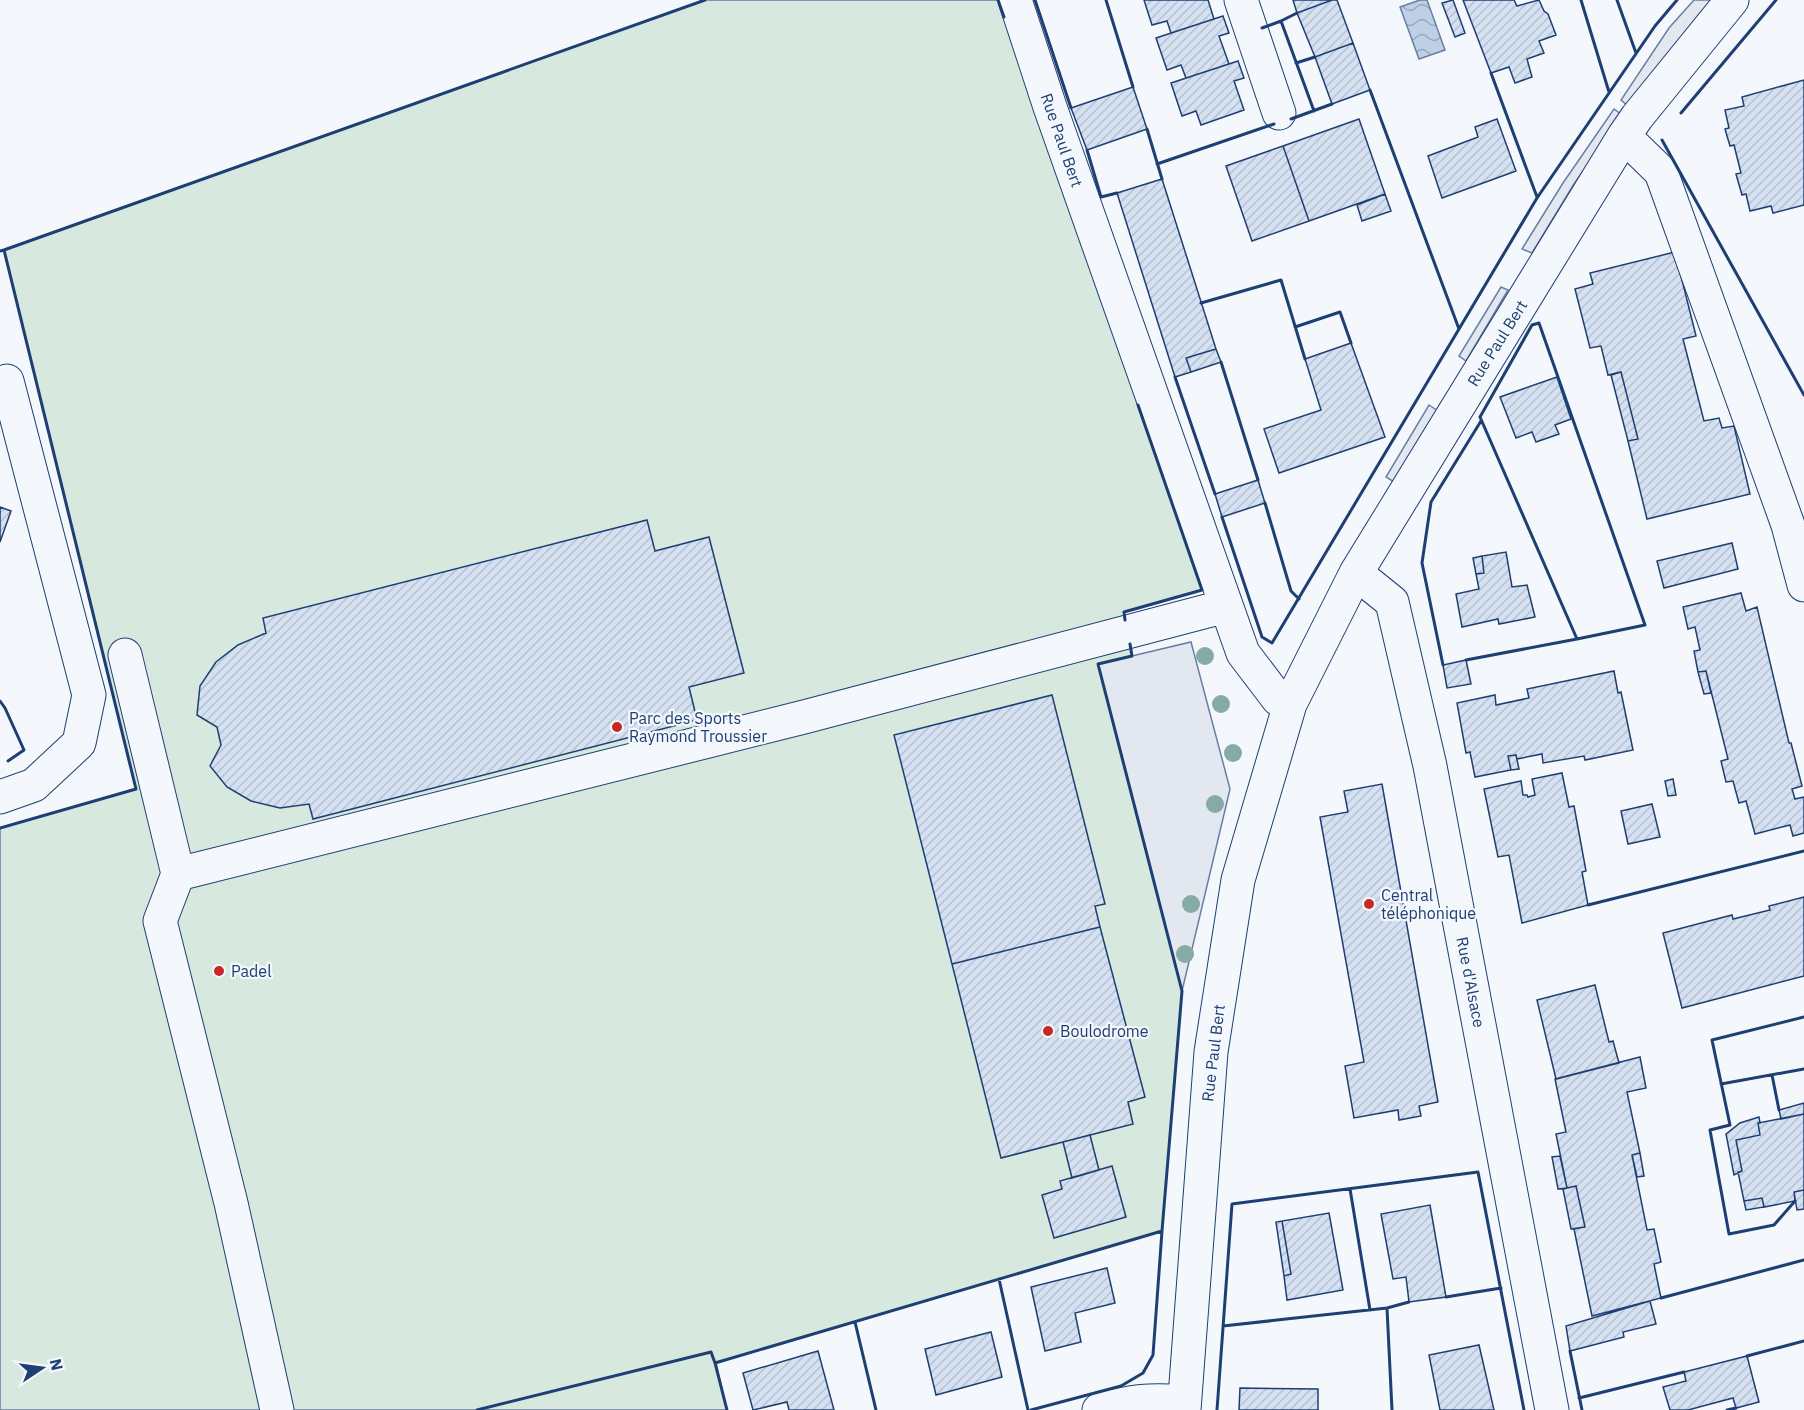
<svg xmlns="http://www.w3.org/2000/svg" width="1804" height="1410" font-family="'IBM Plex Sans',sans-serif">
<defs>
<pattern id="water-waves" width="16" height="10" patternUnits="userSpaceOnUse" patternTransform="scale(1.5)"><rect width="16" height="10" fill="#bed0e5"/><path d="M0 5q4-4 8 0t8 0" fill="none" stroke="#9aaabe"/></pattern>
<pattern id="building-hatch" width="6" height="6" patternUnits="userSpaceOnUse" patternTransform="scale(1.5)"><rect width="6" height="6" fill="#d5e0f0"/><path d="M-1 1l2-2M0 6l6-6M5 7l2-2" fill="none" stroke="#b6c1d1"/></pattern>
</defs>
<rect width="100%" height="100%" fill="#f4f7fb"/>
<path fill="#d7e8df" stroke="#687fa3" stroke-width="1.5" d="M 705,0 L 998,0 L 1202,590 L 1124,612 L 1132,656 L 1098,665 L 1182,991 L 1162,1231 L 716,1363 L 727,1410 L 0,1410 L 0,828 L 136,789 L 4,250 Z"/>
<path fill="#e3e8f0" stroke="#687fa3" stroke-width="1.5" d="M 1694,0 L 1714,0 L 1628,106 L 1621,100 L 1669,28 Z
M 1614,109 L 1622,115 L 1574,184 L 1532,253 L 1522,249 L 1563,183 Z
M 1501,287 L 1508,290 L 1466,361 L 1459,356 Z
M 1429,405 L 1438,411 L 1394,482 L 1386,477 Z
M 1191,642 L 1230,789 L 1182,991 L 1098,664 Z"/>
<path fill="url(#water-waves)" stroke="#687fa3" stroke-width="1.5" d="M 1420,0 L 1427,0 L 1445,50 L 1419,59 L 1400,7 Z"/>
<path fill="url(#building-hatch)" stroke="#1d3f73" stroke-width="1.5" d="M 1144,0 L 1208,0 L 1214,19 L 1171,33 L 1167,21 L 1152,25 Z
M 1293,0 L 1332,0 L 1297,13 Z
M 1332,0 L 1337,0 L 1353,43 L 1315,57 L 1297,13 Z
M 1453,0 L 1465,33 L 1455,37 L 1442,3 Z
M 1463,0 L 1514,0 L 1517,6 L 1539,0 L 1544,11 L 1548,14 L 1556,35 L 1539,41 L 1544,53 L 1527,59 L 1532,77 L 1515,83 L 1509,67 L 1491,73 Z
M 1223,16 L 1229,33 L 1219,36 L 1229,64 L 1186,78 L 1181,65 L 1167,70 L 1156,38 Z
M 1353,43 L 1370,90 L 1332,104 L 1315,57 Z
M 1238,61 L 1244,78 L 1234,81 L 1244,110 L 1201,125 L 1196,111 L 1182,116 L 1171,83 Z
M 1804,80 L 1804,205 L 1773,213 L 1771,206 L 1750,211 L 1746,194 L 1742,195 L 1736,174 L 1741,173 L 1734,145 L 1730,146 L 1725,129 L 1729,128 L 1725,110 L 1744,106 L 1742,97 Z
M 1133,87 L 1147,129 L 1087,150 L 1071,108 Z
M 1359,119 L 1385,194 L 1309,221 L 1283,146 Z
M 1497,119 L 1516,171 L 1442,198 L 1428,156 L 1478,137 L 1475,127 Z
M 1283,146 L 1309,221 L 1252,241 L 1226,166 Z
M 1162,179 L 1216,349 L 1186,358 L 1191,372 L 1175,377 L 1117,193 Z
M 1385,194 L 1391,211 L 1362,221 L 1357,205 Z
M 1675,252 L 1696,336 L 1683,339 L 1704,421 L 1719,418 L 1722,428 L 1734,426 L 1750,494 L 1647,519 L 1628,441 L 1638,439 L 1621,372 L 1608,375 L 1601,346 L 1590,348 L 1575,289 L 1593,284 L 1590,273 Z
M 1351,343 L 1385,437 L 1279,473 L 1264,429 L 1321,410 L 1305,359 Z
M 1216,349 L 1221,362 L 1191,372 L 1186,358 Z
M 1621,372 L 1638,439 L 1628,441 L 1611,375 Z
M 1557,377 L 1571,419 L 1555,425 L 1559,434 L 1536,442 L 1532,432 L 1516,438 L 1500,397 Z
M 1258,480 L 1265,503 L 1222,517 L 1215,494 Z
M 0,507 L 11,511 L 0,542 Z
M 647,520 L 655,551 L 709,537 L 744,673 L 689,687 L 697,720 L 313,819 L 309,804 L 280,808 L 251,801 L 227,787 L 210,766 L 221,745 L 217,727 L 197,715 L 200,686 L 216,662 L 238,645 L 266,633 L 263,618 Z
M 1732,543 L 1738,569 L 1664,588 L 1657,561 Z
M 1506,552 L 1512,587 L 1527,585 L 1535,617 L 1499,624 L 1498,619 L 1462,627 L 1456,594 L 1479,589 L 1476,574 L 1484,573 L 1482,556 Z
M 1482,556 L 1484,573 L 1476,574 L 1473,558 Z
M 1741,593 L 1746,611 L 1757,607 L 1789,743 L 1791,743 L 1802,786 L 1792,789 L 1795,799 L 1804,797 L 1804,833 L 1793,836 L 1790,825 L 1755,834 L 1746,801 L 1739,803 L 1733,781 L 1726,782 L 1721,761 L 1728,759 L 1706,671 L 1698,672 L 1694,651 L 1700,650 L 1695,627 L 1688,629 L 1683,607 Z
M 1466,660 L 1471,684 L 1447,688 L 1443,665 Z
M 1614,671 L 1618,693 L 1621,692 L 1633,750 L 1585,760 L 1584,756 L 1543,763 L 1542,754 L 1517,759 L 1516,755 L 1508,756 L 1511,770 L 1475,777 L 1470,752 L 1466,753 L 1457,703 L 1495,695 L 1496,705 L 1529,698 L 1527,689 Z
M 1706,671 L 1711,693 L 1704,694 L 1698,672 Z
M 1052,695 L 1105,904 L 1095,906 L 1100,927 L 952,964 L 894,735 Z
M 1516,755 L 1519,769 L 1511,770 L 1508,756 Z
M 1562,773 L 1569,807 L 1574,806 L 1586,871 L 1582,872 L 1588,905 L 1522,923 L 1509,855 L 1498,857 L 1484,789 L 1521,781 L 1523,795 L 1527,795 L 1528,797 L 1535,795 L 1532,779 Z
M 1673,779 L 1676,795 L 1668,796 L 1665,781 Z
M 1382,784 L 1438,1102 L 1419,1106 L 1421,1116 L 1399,1120 L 1398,1110 L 1354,1118 L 1345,1066 L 1364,1062 L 1320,817 L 1348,812 L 1344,791 Z
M 1652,804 L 1660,837 L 1628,844 L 1621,811 Z
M 1804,897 L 1804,976 L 1682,1008 L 1663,933 L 1732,915 L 1733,919 L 1770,910 L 1769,906 Z
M 1100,927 L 1145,1097 L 1128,1102 L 1133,1124 L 1001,1158 L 952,964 Z
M 1595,985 L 1609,1042 L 1613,1041 L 1619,1063 L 1556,1079 L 1537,1000 Z
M 1640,1057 L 1646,1088 L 1627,1092 L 1640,1153 L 1632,1155 L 1647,1230 L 1654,1229 L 1661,1262 L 1654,1264 L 1661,1298 L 1592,1316 L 1574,1229 L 1585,1227 L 1576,1186 L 1567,1188 L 1556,1134 L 1566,1132 L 1555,1079 Z
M 1804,1103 L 1804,1114 L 1781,1119 L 1779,1110 Z
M 1804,1114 L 1804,1190 L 1794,1192 L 1795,1201 L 1764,1207 L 1762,1198 L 1744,1201 L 1738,1172 L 1742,1171 L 1736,1140 L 1760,1135 L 1758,1123 Z
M 1759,1117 L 1760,1123 L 1758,1123 L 1760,1135 L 1736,1140 L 1742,1171 L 1734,1175 L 1726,1134 L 1740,1123 Z
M 1090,1135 L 1099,1170 L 1072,1178 L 1063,1142 Z
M 1640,1153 L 1644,1176 L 1637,1177 L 1632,1155 Z
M 1560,1156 L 1567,1188 L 1558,1189 L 1552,1157 Z
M 1112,1166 L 1126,1217 L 1054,1238 L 1042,1195 L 1062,1189 L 1060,1181 Z
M 1576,1186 L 1585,1227 L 1571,1229 L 1563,1189 Z
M 1804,1190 L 1804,1209 L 1797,1210 L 1794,1192 Z
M 1762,1198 L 1764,1207 L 1746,1210 L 1744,1201 Z
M 1430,1205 L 1446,1297 L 1409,1302 L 1406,1277 L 1393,1279 L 1381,1214 Z
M 1329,1213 L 1343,1290 L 1287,1300 L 1284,1276 L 1291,1274 L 1282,1221 Z
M 1282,1221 L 1291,1274 L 1284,1276 L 1276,1222 Z
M 1107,1268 L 1115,1303 L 1075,1313 L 1081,1342 L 1045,1351 L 1031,1287 Z
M 1650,1301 L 1656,1324 L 1623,1332 L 1624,1337 L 1570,1351 L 1566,1326 Z
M 991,1332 L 1002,1377 L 936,1395 L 925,1349 Z
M 1479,1345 L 1494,1410 L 1440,1410 L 1429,1355 Z
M 818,1351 L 834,1410 L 789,1410 L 787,1402 L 753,1410 L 743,1373 Z
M 1747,1356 L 1759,1402 L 1736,1408 L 1733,1398 L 1688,1410 L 1670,1410 L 1663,1387 L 1686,1381 L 1684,1372 Z
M 1240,1388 L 1318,1389 L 1318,1410 L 1239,1410 Z"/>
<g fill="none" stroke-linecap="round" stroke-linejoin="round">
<g stroke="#1d3f73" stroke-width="35">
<path id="minor" d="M 1015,0 L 1050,107 L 1243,653 L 1278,699 L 1290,704
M 1241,0 L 1279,113
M 1624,136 L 1661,172 L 1788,525 L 1804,585
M 1356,573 L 1392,602 L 1430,766 L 1552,1410
M 125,655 L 178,874
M 0,797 L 34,785 L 79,743 L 89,695 L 7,381
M 277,1410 L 231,1203 L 160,921 L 178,874 L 804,717 L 1226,606
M 1099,1410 C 1132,1401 1150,1399 1184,1402
M 1184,1410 L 1211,1052 L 1238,880 L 1290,704 L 1356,573 L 1624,136 L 1637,117 L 1732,0"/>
</g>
<use href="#minor" stroke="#f4f7fb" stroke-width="33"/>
<path stroke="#1d3f73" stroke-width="3" d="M 998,0 L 1004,17
M 1035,0 L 1071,108
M 1106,0 L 1133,87
M 1581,0 L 1609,92
M 1617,0 L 1636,53
M 1281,21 L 1297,13
M 1262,28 L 1281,21 L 1314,111
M 1296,63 L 1315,57
M 1491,73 L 1537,197
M 1370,90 L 1459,329
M 1681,113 L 1776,0
M 1291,119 L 1332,104
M 1147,129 L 1162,179
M 1662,140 L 1804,395
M 1087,150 L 1101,197 L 1117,193
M 1157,164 L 1274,124
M 4,250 L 705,0
M 0,251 L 4,250 L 136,789 L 0,828
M 1201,303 L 1281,280 L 1305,359
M 1539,323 L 1645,625 L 1577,639 L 1480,417 L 1532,325 Z
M 1295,327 L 1340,312 L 1351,343
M 1221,362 L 1258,480
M 1175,377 L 1215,494
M 1265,503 L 1291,591 L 1299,599
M 1222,517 L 1262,637 L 1272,643 L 1537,198 L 1655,26 L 1677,0
M 1125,620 L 1124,612 L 1202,590 L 1138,405
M 1466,660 L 1577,639
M 1443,665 L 1422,563 L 1431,502 L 1481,421
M 0,701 L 5,708 L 24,750 L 8,761
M 1588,905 L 1804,851
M 1772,1075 L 1779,1110
M 1721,1084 L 1804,1069
M 1350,1189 L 1370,1310
M 1795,1201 L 1774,1225 L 1729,1234 L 1710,1130 L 1730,1125 L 1712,1040 L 1804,1017
M 999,1279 L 1028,1410
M 1446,1297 L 1501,1288
M 1661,1298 L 1804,1260
M 855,1322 L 876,1410
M 1223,1326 L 1387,1308
M 1570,1351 L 1582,1410
M 1747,1356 L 1804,1341
M 715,1363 L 727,1410
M 1579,1398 L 1684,1372
M 477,1410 L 711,1352 L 715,1363 L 1162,1231 L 1182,991 L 1098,664 L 1132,656 L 1130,644
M 1031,1410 L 1121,1386 L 1143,1373 L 1153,1355 L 1162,1231
M 1217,1410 L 1232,1204 L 1478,1172 L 1524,1410
M 1392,1410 L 1387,1308 L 1409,1302
M 1727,1410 L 1736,1408"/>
</g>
<g fill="#86aba6">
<circle cx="1205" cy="656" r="9"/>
<circle cx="1221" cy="704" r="9"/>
<circle cx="1233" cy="753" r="9"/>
<circle cx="1215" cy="804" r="9"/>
<circle cx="1191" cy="904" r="9"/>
<circle cx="1185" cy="954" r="9"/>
</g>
<g fill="#c62828" stroke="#f4f7fb" stroke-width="2">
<circle cx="617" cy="727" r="6"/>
<circle cx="1369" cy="904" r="6"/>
<circle cx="219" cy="971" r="6"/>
<circle cx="1048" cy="1031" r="6"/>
</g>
<g text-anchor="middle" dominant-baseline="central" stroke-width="4.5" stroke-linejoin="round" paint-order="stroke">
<g font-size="16" fill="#1d3f73" stroke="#f4f7fb">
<text transform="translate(1062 140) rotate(71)">Rue Paul Bert</text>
<text transform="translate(1497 343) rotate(-58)">Rue Paul Bert</text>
<text transform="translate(1471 982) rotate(79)">Rue d'Alsace</text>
<text transform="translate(1213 1053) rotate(-83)">Rue Paul Bert</text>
</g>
<g font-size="16" fill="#1d3f73" stroke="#f4f7fb" text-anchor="start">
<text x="629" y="718">Parc des Sports<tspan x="629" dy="18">Raymond Troussier</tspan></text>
<text x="1381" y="895">Central<tspan x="1381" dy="18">téléphonique</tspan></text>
<text x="231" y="971">Padel</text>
<text x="1060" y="1031">Boulodrome</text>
</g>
</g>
<g transform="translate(42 1368) rotate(77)" stroke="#f4f7fb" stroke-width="4.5" paint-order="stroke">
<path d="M0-4.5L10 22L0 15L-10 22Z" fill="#1d3f73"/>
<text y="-9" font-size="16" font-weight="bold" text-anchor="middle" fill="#1d3f73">N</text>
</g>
</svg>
